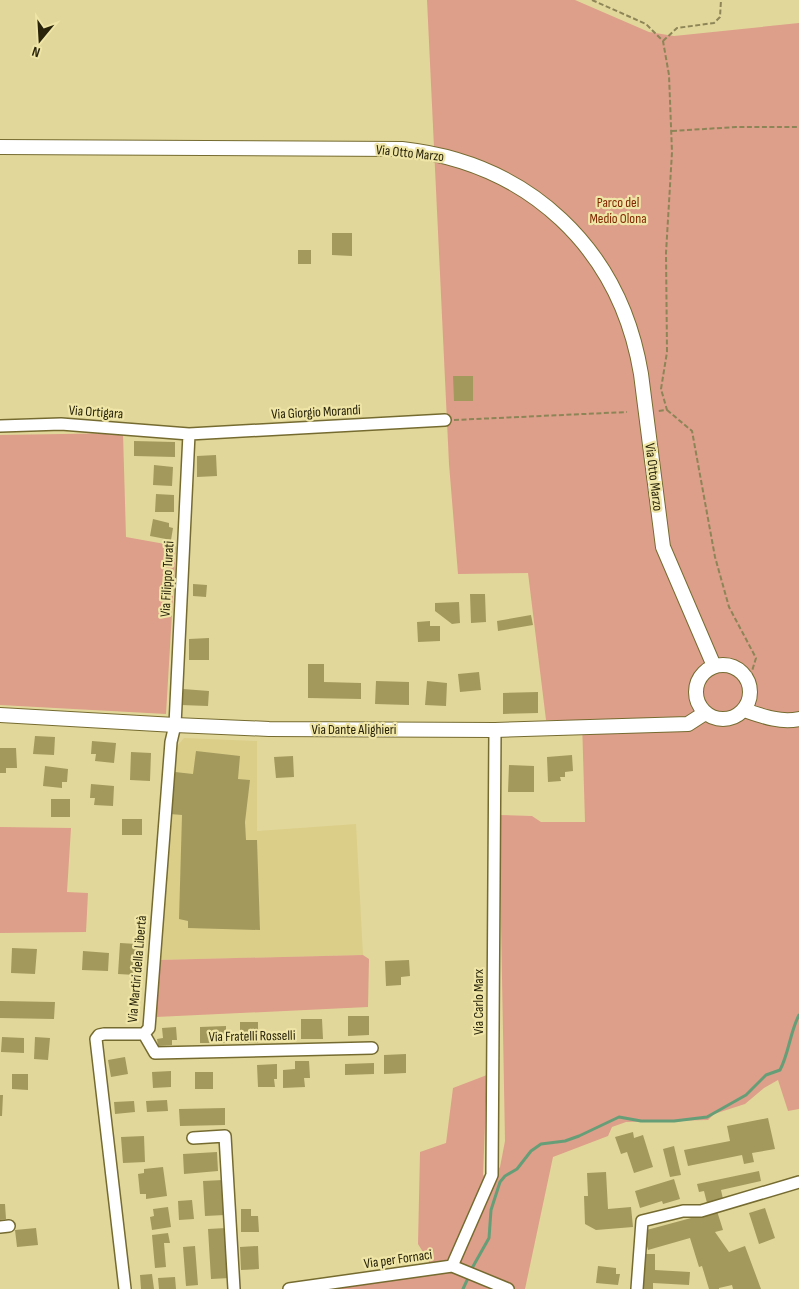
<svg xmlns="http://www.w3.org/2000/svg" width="799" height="1289" font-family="'Sofia Sans Condensed',sans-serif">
<rect width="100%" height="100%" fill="#e2d79a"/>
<path fill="#dbce89" d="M 184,738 L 257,741 L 257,831 L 356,824 L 363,955 L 158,960 L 177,746 Z"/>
<path fill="#dd9f8a" d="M 427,0 L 575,0 L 649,32 L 674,36 L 799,23 L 799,1109 L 788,1111 L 778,1080 L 764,1088 L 745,1104 L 714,1114 L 708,1120 L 626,1122 L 612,1127 L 608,1136 L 553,1157 L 525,1289 L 329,1289 L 434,1270 L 418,1244 L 420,1152 L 446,1143 L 453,1088 L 487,1075 L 483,1175 L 491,1180 L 500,1167 L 505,1141 L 499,815 L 532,816 L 541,822 L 585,822 L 582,721 L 546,720 L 528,573 L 458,574 L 449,464 Z
M 123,433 L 126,537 L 176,546 L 166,714 L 0,705 L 0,435 Z
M 0,827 L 71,828 L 67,892 L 88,893 L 86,932 L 0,933 Z
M 363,955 L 369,959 L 368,1007 L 156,1017 L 158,960 Z"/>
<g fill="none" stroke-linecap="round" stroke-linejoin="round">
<path stroke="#669e78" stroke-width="3" d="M 471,1270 L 489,1238 L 491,1210 L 500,1182 L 505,1176 L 517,1169 L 531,1151 L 541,1144 L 565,1141 L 579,1136 L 619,1117 L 641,1121 L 674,1121 L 707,1117 L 746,1095 L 766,1075 L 780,1070 C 789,1053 790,1032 799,1015
M 463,1289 L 469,1276"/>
</g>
<path fill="#a3995d" d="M 332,233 L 352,233 L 352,256 L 332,255 Z
M 298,250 L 311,250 L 311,264 L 298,264 Z
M 453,376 L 473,376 L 473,401 L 454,401 Z
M 134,441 L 175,442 L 175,457 L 134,456 Z
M 216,455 L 217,476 L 197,477 L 197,456 Z
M 154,465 L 173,467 L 172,486 L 153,485 Z
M 156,494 L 174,495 L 174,512 L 155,512 Z
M 153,519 L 169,523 L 169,527 L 173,528 L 171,540 L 150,536 Z
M 193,584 L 207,585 L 206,597 L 193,596 Z
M 470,594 L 485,594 L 486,622 L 471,623 Z
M 459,602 L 460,623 L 452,624 L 435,611 L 435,603 Z
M 531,615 L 533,625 L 498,631 L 497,621 Z
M 430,621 L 430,626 L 440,626 L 440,641 L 418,642 L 417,622 Z
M 209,638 L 209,660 L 189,660 L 189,639 Z
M 308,664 L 324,664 L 324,682 L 361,683 L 361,699 L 308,698 Z
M 479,672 L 481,690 L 460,692 L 458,674 Z
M 376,681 L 409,682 L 409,705 L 375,704 Z
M 427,681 L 447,683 L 446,706 L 425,705 Z
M 183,689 L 209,691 L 208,706 L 181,705 Z
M 538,692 L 538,713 L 503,714 L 503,693 Z
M 35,736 L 55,737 L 54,755 L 33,754 Z
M 92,741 L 116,743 L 114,763 L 95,761 L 96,754 L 91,754 Z
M 0,748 L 16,748 L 17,768 L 6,768 L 6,773 L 0,773 Z
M 196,751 L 240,756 L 238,779 L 250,780 L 245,822 L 246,840 L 257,840 L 260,930 L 188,928 L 188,921 L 179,919 L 182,815 L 170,814 L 175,772 L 193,774 Z
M 131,752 L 151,753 L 150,781 L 130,780 Z
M 572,755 L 573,771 L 565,772 L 565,777 L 560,777 L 561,781 L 548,782 L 547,757 Z
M 293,756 L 294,777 L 276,778 L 274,757 Z
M 509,765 L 534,766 L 534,792 L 508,792 Z
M 45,766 L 68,769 L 67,782 L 62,782 L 62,788 L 43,786 Z
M 91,784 L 114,786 L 113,806 L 94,805 L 95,798 L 90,798 Z
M 51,799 L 70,799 L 70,817 L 51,817 Z
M 122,819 L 142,819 L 142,835 L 122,835 Z
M 120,943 L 137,944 L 135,975 L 118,974 Z
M 12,948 L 37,949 L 35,974 L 11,973 Z
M 83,951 L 109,953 L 108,971 L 82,970 Z
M 409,960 L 410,976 L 401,977 L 401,985 L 386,986 L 385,961 Z
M 0,1001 L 55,1002 L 54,1019 L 0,1018 Z
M 348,1016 L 369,1016 L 369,1035 L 348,1036 Z
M 301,1019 L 322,1019 L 323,1039 L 301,1039 Z
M 240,1022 L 258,1022 L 258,1043 L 240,1043 Z
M 226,1026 L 226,1043 L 200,1043 L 200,1027 Z
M 176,1027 L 177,1040 L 172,1040 L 172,1045 L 158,1046 L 157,1039 L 163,1038 L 162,1028 Z
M 2,1037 L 24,1038 L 24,1053 L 1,1052 Z
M 35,1037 L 50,1038 L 48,1060 L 34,1059 Z
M 406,1054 L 406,1073 L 384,1074 L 384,1055 Z
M 125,1057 L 128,1074 L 111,1077 L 108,1060 Z
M 295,1061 L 309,1061 L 310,1078 L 304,1078 L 305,1087 L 283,1088 L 283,1070 L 295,1069 Z
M 374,1063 L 374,1074 L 345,1075 L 345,1064 Z
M 277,1064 L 277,1079 L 274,1079 L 275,1087 L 258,1087 L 257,1065 Z
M 171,1071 L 171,1087 L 153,1088 L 152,1072 Z
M 195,1072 L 213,1072 L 213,1089 L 195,1089 Z
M 12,1074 L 28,1074 L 28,1090 L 12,1089 Z
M 0,1095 L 3,1095 L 2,1116 L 0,1116 Z
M 167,1100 L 168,1111 L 147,1112 L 146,1101 Z
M 134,1101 L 135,1112 L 115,1114 L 114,1102 Z
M 225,1108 L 225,1125 L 180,1126 L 179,1109 Z
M 768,1118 L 775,1149 L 752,1153 L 754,1162 L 744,1164 L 742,1155 L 688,1166 L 684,1150 L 730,1141 L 727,1126 Z
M 633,1132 L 634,1138 L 643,1135 L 653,1167 L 634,1173 L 627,1152 L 621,1154 L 615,1137 Z
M 144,1136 L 145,1162 L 123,1163 L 121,1137 Z
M 674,1146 L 681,1175 L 670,1177 L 663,1149 Z
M 217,1152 L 218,1171 L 184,1174 L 183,1154 Z
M 163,1167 L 167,1196 L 146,1199 L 146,1194 L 140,1194 L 138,1174 L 144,1173 L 144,1169 Z
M 759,1171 L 761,1181 L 721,1190 L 723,1199 L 707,1203 L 704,1191 L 699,1192 L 697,1184 Z
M 606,1172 L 608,1209 L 631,1207 L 633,1227 L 596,1230 L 585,1224 L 584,1196 L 588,1196 L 587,1173 Z
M 674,1179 L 680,1199 L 663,1204 L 662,1201 L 640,1208 L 635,1191 Z
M 223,1180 L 225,1215 L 205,1216 L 203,1181 Z
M 192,1200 L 194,1219 L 179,1220 L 178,1201 Z
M 0,1204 L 5,1204 L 6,1219 L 0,1220 Z
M 168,1207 L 171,1227 L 152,1230 L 150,1217 L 154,1216 L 153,1209 Z
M 765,1208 L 775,1238 L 759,1244 L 749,1213 Z
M 241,1209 L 251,1209 L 251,1216 L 258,1216 L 259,1232 L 241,1232 Z
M 717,1211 L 723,1230 L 715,1232 L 729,1252 L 745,1246 L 761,1289 L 733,1289 L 732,1285 L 719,1288 L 719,1289 L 709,1289 L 702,1266 L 699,1267 L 690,1238 L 648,1250 L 643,1231 Z
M 36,1228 L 38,1245 L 17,1247 L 15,1230 Z
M 226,1228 L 230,1278 L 211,1279 L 208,1229 Z
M 168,1233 L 170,1243 L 164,1243 L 166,1267 L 155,1268 L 152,1235 Z
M 195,1246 L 198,1285 L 186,1286 L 183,1247 Z
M 258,1246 L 259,1269 L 241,1270 L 240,1247 Z
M 644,1254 L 655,1254 L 655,1270 L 690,1272 L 689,1285 L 653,1283 L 653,1289 L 643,1289 Z
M 598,1266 L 616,1268 L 616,1274 L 620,1274 L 618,1285 L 596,1283 Z
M 152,1274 L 154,1289 L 141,1289 L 140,1275 Z
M 175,1277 L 176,1289 L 159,1289 L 158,1278 Z"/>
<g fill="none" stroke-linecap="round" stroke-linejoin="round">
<g stroke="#756b30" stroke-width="14">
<path id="minor" d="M 0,426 L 61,424 L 189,434 L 445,420
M 144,1034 L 155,1053 L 372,1048
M 193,1138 L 225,1136 L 234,1289
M 0,1227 L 9,1226
M 452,1266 L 492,1175 L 495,730
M 125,1289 L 96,1039 L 99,1035 L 104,1034 L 144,1034 L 149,1028 L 171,742 L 175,725 L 189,434
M 289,1289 L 452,1266 L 508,1289
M 637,1289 L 642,1221 L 683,1211 L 701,1211 L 799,1182"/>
</g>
<g stroke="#756b30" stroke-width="16">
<path id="tertiary" d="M 0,147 L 402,149 C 529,163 620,248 641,374 L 663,547 L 714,666
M696 692a27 27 0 1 1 54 0a27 27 0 1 1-54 0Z
M 744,710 C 762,716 780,723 799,719
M 0,715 L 175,725 L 269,729 L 495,730 L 688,724 L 705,713"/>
</g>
<path stroke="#8d8558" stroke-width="2" stroke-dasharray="5 2.5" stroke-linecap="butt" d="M 592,0 L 646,24 L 663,41 L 669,75 L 672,152 L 666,253 L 667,352 L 661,389 L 667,410 L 658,411
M 663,41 L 677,28 L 714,23 L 720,17 L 721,0
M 672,131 L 736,127 L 799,127
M 667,410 L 692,431 L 715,557 L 729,607 L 756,658 L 752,671 L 747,679
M 454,420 L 627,412"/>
<use href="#minor" stroke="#fff" stroke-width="11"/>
<use href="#tertiary" stroke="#fff" stroke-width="14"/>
</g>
<g text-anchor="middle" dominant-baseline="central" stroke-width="4.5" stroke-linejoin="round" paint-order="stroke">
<g font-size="14" fill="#28230a" stroke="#efe5a6">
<text transform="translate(410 153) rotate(6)">Via Otto Marzo</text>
<text transform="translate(96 412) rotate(4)">Via Ortigara</text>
<text transform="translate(316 412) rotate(-3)">Via Giorgio Morandi</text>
<text transform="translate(654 477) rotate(83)">Via Otto Marzo</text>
<text transform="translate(167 579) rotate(-87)">Via Filippo Turati</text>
<text x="354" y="729">Via Dante Alighieri</text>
<text transform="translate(137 969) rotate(-85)">Via Martiri della Libertà</text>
<text transform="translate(478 1002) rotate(-90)">Via Carlo Marx</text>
<text transform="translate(252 1036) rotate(-1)">Via Fratelli Rosselli</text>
<text transform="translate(398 1259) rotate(-8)">Via per Fornaci</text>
</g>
<g font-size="14" fill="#822800" stroke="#efe5a6">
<text x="618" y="202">Parco del<tspan x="618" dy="16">Medio Olona</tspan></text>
</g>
</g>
<g transform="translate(40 40) rotate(198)" stroke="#efe5a6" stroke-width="4" paint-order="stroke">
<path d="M0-4L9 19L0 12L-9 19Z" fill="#28230a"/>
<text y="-8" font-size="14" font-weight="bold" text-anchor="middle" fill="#28230a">N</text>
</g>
</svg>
